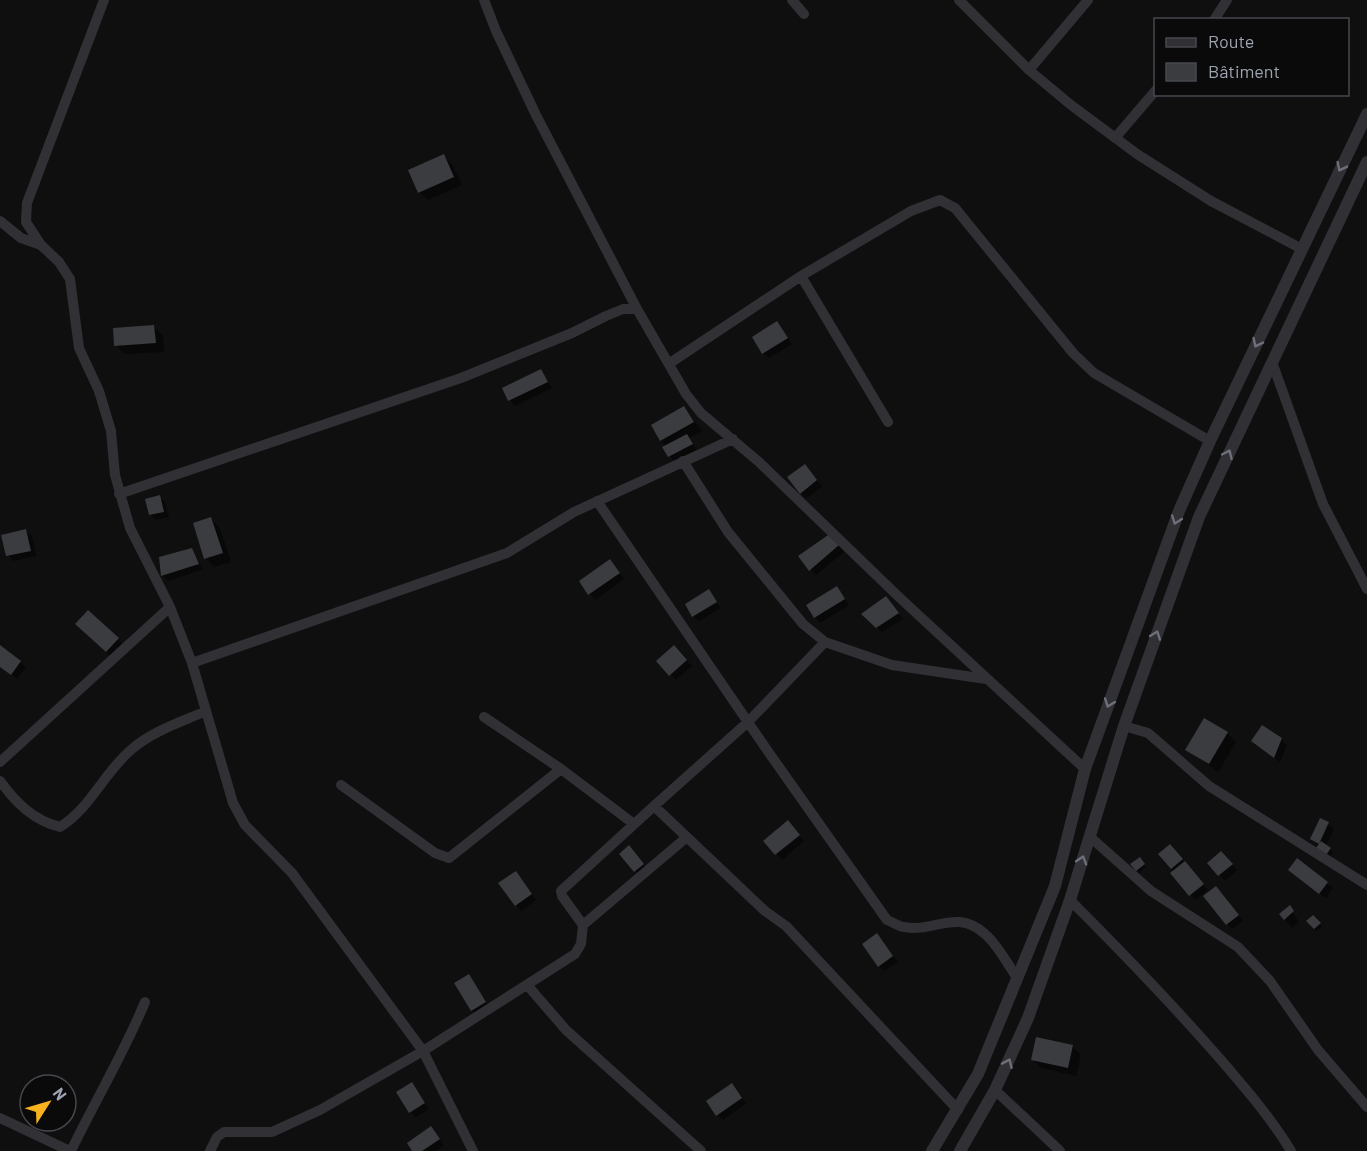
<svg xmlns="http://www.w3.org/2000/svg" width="1367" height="1151" font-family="Barlow,sans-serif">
<rect width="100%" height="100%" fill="#0f0f10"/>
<path fill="#0007" d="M 443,156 L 452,164 L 462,185 L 428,200 L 419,192 Z
M 777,323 L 792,344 L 769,358 L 763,353 Z
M 154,327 L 163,336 L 164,352 L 124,354 L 116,345 Z
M 541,371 L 552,388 L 515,406 L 504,389 Z
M 684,407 L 702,431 L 689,438 L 697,450 L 674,462 L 653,426 Z
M 810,471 L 822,487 L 806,498 L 801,493 Z
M 159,497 L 165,502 L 169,517 L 156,520 L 150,515 Z
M 211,519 L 220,528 L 231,562 L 214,567 L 206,558 Z
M 26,531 L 32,536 L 36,556 L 13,561 L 8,555 Z
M 836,541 L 844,552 L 816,575 L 800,556 Z
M 191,550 L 203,569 L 168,581 L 162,575 Z
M 615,567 L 624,579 L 595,600 L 581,582 Z
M 837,588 L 849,605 L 820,623 L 815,617 Z
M 709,591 L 721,608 L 699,621 L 693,616 Z
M 886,598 L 903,619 L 882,632 L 863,614 Z
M 85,633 L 118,639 L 126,648 L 115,660 Z
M 0,647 L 26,667 L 17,679 L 0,666 Z
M 674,648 L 692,666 L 676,680 L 659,662 Z
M 1227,733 L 1236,742 L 1218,772 L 1187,749 Z
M 1281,739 L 1287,745 L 1280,762 L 1259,746 Z
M 1321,820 L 1334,829 L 1326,846 L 1333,852 L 1329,857 L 1312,839 Z
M 793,828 L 804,841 L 782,860 L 765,841 Z
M 1175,851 L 1208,890 L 1195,900 L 1160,854 Z
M 634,853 L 649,871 L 641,877 L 621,854 Z
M 1227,858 L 1237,870 L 1225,881 L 1209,863 Z
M 1297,860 L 1333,888 L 1326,898 L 1296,876 Z
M 1142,861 L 1146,867 L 1139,873 L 1132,865 Z
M 521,878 L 536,900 L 521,911 L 516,905 Z
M 1222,893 L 1243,921 L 1232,929 L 1227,924 Z
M 1289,907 L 1299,922 L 1292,928 L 1281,914 Z
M 1313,917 L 1322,927 L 1317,931 L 1308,921 Z
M 877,935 L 898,962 L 884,971 L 879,966 Z
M 469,976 L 490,1008 L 478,1016 L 472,1010 Z
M 1072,1046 L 1081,1055 L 1076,1076 L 1042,1068 L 1033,1060 Z
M 417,1090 L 429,1109 L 416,1117 L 410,1112 Z
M 737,1091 L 746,1104 L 723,1120 L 718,1115 Z
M 436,1134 L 444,1145 L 436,1151 L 414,1151 Z"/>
<path fill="#3b3c40" d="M 444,154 L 454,177 L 418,193 L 408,170 Z
M 777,321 L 788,338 L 762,354 L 752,337 Z
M 154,325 L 156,343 L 114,346 L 113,328 Z
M 541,369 L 548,382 L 508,401 L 502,388 Z
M 684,406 L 694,422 L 660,441 L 651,425 Z
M 687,434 L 693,444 L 668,457 L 662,447 Z
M 805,464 L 817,480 L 800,494 L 787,477 Z
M 160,495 L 164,512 L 149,515 L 145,499 Z
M 211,517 L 223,553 L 204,559 L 193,523 Z
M 26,529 L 31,551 L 6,556 L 1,535 Z
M 831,533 L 839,545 L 809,571 L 798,556 Z
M 192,548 L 199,564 L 161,576 L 159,557 Z
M 610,559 L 620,573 L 588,595 L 579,581 Z
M 837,586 L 845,599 L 814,618 L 806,605 Z
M 709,589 L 717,602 L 692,617 L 685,604 Z
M 886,596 L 899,613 L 876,628 L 861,614 Z
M 88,610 L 119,638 L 106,652 L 75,624 Z
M 0,645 L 21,661 L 11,675 L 0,667 Z
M 674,645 L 687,660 L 669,676 L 656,661 Z
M 1204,718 L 1228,732 L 1209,764 L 1185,750 Z
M 1262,725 L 1282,738 L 1274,758 L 1251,741 Z
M 1320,818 L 1329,822 L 1319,844 L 1310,839 Z
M 788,820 L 800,835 L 775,855 L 763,841 Z
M 1321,841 L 1331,848 L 1326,855 L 1316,848 Z
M 1170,844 L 1183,859 L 1171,869 L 1158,854 Z
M 629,845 L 644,864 L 634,872 L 619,854 Z
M 1221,851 L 1233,864 L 1218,876 L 1207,863 Z
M 1140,857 L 1145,864 L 1136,871 L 1130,864 Z
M 1297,858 L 1328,882 L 1319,894 L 1288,870 Z
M 1185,861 L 1204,884 L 1189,896 L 1170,873 Z
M 516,871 L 532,894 L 515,906 L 498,883 Z
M 1216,886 L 1239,915 L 1226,925 L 1203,896 Z
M 1290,905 L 1294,911 L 1284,920 L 1279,914 Z
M 1313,915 L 1321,923 L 1314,929 L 1306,921 Z
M 877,933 L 893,956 L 878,967 L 862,944 Z
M 469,974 L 486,1002 L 471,1011 L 454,983 Z
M 1036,1037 L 1073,1045 L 1068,1068 L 1031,1060 Z
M 412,1082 L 425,1103 L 409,1113 L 396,1092 Z
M 732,1083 L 742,1098 L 716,1116 L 706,1101 Z
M 431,1126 L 440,1139 L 422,1151 L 412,1151 L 407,1143 Z"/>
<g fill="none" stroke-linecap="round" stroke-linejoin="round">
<path stroke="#303035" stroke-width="10" d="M 104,0 L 27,203 L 26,222 L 41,245 L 59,262 L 70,279 L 79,348 L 99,391 L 111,431 L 115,475 L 130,528 L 170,607 L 192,663 L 233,803 L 245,825 L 292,873 L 423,1051 L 473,1151
M 484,0 L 496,31 L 536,115 L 637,309 L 686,394 L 701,413 L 759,462 L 900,598 L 1085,769
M 792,0 L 804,14
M 959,0 L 1029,70 L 1071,105 L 1137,154 L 1211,201 L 1302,249
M 1214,20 L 1227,0
M 1029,70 L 1088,0
M 1115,138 L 1156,90
M 0,221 L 21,238 L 41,245
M 801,276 L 888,422
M 1272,362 L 1323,504 L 1367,589
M 670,363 L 801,276 L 911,211 L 940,200 L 955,208 L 1073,353 L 1094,373 L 1210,441
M 683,461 L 728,532 L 803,624 L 825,642 L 892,665 L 986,679
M 119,494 L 461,378 L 572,333 L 606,316 L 623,309 L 637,309
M 597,501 L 767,750 L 887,920 C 893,922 899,927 904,927 C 934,933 956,908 985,934 C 998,945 1008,965 1018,979
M 192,663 L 507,553 L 574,512 L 733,439
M 484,717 L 561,769 L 634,824
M 1124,726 L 1148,733 L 1209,786 L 1367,885
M 0,762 L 170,607
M 0,781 C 16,803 33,820 60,827 C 91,808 104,772 132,749 C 153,731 181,722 206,711
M 341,785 L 435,853 L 449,858 L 561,769
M 654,806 L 748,722 L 825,642
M 1089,836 L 1151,891 L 1238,947 L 1270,981 L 1318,1050 L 1367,1107
M 1070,900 C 1122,952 1173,1005 1221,1060 C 1246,1089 1271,1118 1291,1151
M 583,925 L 687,837
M 528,986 L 566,1030 L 701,1151
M 995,1090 L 1060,1151
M 0,1118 L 70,1151
M 71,1151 C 95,1101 124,1053 145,1002
M 210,1151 L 217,1137 L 224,1132 L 272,1132 L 320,1110 L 423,1051 L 575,954 L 581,944 L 583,925 L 562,896 L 561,891 L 654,806 L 765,911 L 786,926 L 958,1110"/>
<path stroke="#303035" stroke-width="12" d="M 932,1151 L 978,1074 L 1055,886 L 1085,769 L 1179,511 L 1210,441 L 1367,114
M 960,1151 L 995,1090 L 1028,1018 L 1070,900 L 1124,726 L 1199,517 L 1367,162"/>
</g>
<defs><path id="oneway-chevron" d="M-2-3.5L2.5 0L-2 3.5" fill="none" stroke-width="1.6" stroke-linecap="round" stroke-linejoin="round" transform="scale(1.5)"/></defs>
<g stroke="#6d707a">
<use href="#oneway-chevron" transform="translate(1341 167) rotate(116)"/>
<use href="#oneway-chevron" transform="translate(1257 343) rotate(116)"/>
<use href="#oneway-chevron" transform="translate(1228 454) rotate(-65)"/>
<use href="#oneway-chevron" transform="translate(1176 520) rotate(110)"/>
<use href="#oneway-chevron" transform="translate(1156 635) rotate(-70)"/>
<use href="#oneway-chevron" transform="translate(1109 703) rotate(110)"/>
<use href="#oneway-chevron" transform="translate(1082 860) rotate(-73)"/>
<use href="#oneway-chevron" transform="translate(1008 1063) rotate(-66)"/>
</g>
<rect x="1154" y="18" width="195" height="78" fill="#0a0a0b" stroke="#46484e" stroke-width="1.5"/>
<rect x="1166" y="38" width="30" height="9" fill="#303035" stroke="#46484e" stroke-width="1.5"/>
<text x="1208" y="48" font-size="18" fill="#9fa4b2">Route</text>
<rect x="1166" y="63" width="30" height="18" fill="#3b3c40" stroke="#46484e" stroke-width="1.5"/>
<text x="1208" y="78" font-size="18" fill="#9fa4b2">Bâtiment</text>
<g transform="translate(48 1103) rotate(53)"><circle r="28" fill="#0a0a0b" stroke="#46484e" stroke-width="1.5"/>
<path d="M0-4.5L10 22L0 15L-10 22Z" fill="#f8b21f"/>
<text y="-9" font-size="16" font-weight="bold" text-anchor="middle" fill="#9fa4b2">N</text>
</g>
</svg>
